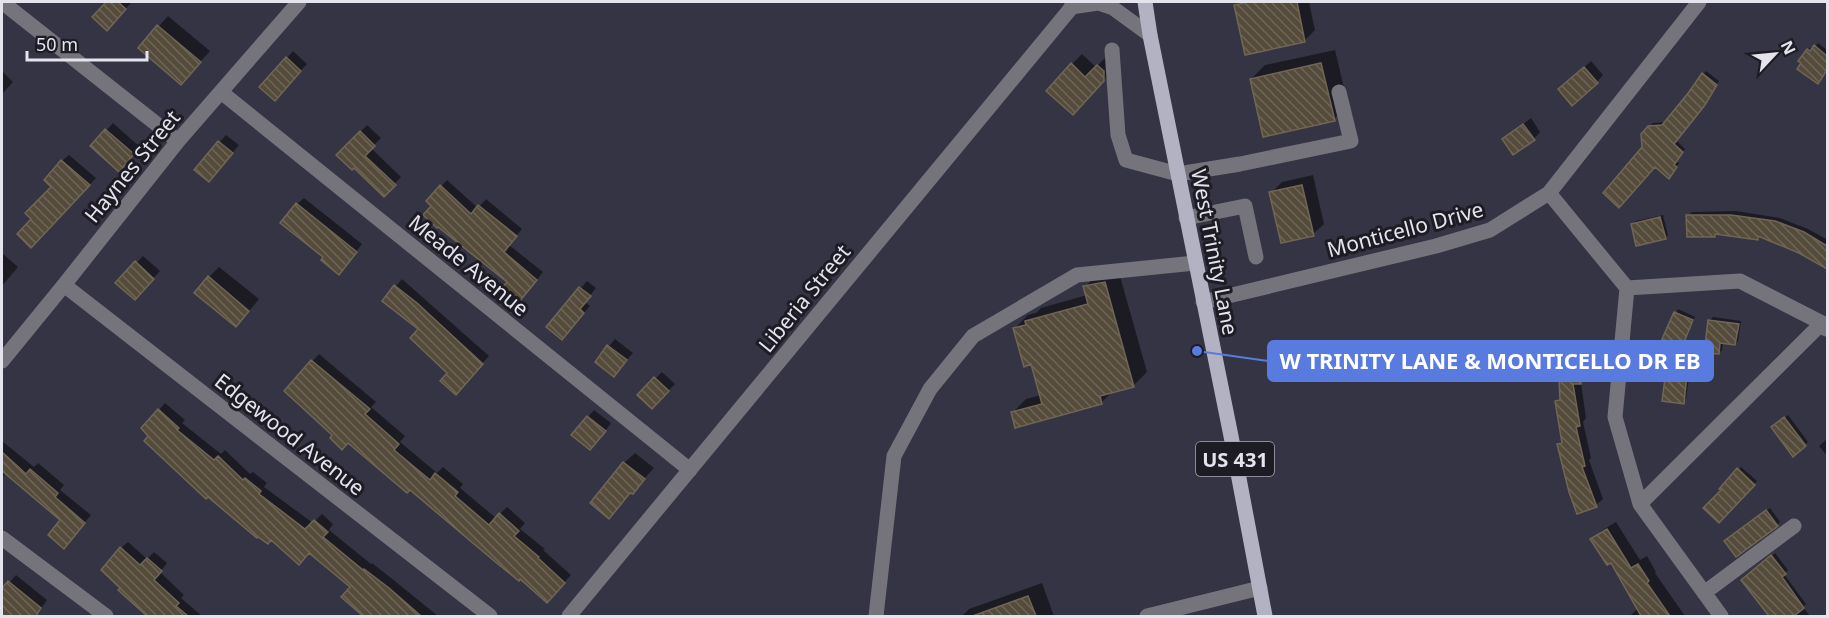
<svg xmlns="http://www.w3.org/2000/svg" width="1829" height="618" font-family="'Noto Sans',sans-serif">
<defs>
<pattern id="building-back-hatch" width="6" height="6" patternUnits="userSpaceOnUse" patternTransform="scale(1.5)"><rect width="6" height="6" fill="#554b3b"/><path d="M-1 5l2 2M0 0l6 6M5-1l2 2" fill="none" stroke="#6d6558"/></pattern>
</defs>
<rect width="100%" height="100%" fill="#353444"/>
<path fill="#0007" d="M 108,2 L 132,2 L 113,22 L 94,17 Z
M 1240,2 L 1309,2 L 1315,30 L 1304,41 L 1236,5 Z
M 168,16 L 210,51 L 191,72 L 140,47 Z
M 1818,43 L 1828,51 L 1828,69 L 1820,79 L 1808,50 L 1811,47 L 1814,48 Z
M 1335,50 L 1348,105 L 1334,119 L 1251,79 L 1265,65 Z
M 293,51 L 307,64 L 281,92 L 287,58 Z
M 1082,54 L 1096,67 L 1108,55 L 1114,69 L 1083,103 L 1072,64 Z
M 1591,61 L 1603,75 L 1597,82 L 1567,83 Z
M 2,71 L 13,82 L 2,94 Z
M 1706,71 L 1719,81 L 1708,100 L 1676,140 L 1685,149 L 1676,161 L 1679,163 L 1672,174 L 1644,148 L 1642,134 L 1653,123 L 1666,122 Z
M 1531,118 L 1540,132 L 1534,139 L 1504,139 Z
M 113,123 L 140,147 L 125,163 L 92,146 Z
M 367,125 L 381,138 L 371,148 L 401,177 L 384,195 L 354,166 L 338,155 Z
M 226,135 L 239,145 L 216,173 L 196,170 Z
M 69,155 L 96,178 L 31,246 L 33,219 L 53,187 L 62,161 Z
M 1313,175 L 1324,224 L 1313,234 L 1271,193 L 1282,182 Z
M 447,180 L 478,208 L 486,199 L 522,229 L 509,245 L 543,272 L 526,294 L 509,282 L 428,200 Z
M 304,198 L 362,244 L 345,266 L 325,257 L 297,204 Z
M 1736,211 L 1780,218 L 1808,229 L 1828,240 L 1828,267 L 1799,252 L 1760,235 L 1757,238 L 1717,233 L 1714,236 L 1688,216 L 1692,212 Z
M 1663,215 L 1668,235 L 1665,238 L 1633,224 L 1636,221 Z
M 2,253 L 18,267 L 2,286 Z
M 143,256 L 160,271 L 141,292 L 117,283 Z
M 219,267 L 259,299 L 246,315 L 209,277 Z
M 1118,269 L 1147,372 L 1134,385 L 1113,391 L 1101,403 L 1012,413 L 1026,399 L 1041,395 L 1032,363 L 1014,329 L 1028,315 L 1036,313 L 1041,308 L 1087,295 L 1085,287 L 1098,273 Z
M 402,279 L 489,356 L 462,386 L 449,373 L 420,329 L 384,301 Z
M 587,281 L 596,288 L 585,302 L 590,306 L 562,338 L 549,326 Z
M 1678,309 L 1695,317 L 1681,346 L 1664,339 Z
M 1713,317 L 1741,321 L 1738,341 L 1735,344 L 1723,342 L 1722,350 L 1719,353 L 1710,320 Z
M 615,339 L 633,353 L 614,375 L 597,361 Z
M 1587,349 L 1587,376 L 1581,383 L 1586,418 L 1583,422 L 1591,458 L 1589,460 L 1603,499 L 1596,505 L 1559,444 L 1563,440 L 1557,402 L 1561,397 L 1560,357 L 1567,350 Z
M 319,354 L 376,402 L 371,407 L 405,436 L 400,442 L 437,473 L 443,467 L 463,484 L 460,488 L 496,518 L 507,507 L 525,523 L 520,529 L 545,549 L 543,550 L 571,575 L 554,594 L 348,441 L 334,435 L 286,391 Z
M 1670,368 L 1690,371 L 1686,399 L 1683,402 L 1667,372 Z
M 662,372 L 675,384 L 652,407 L 639,395 Z
M 165,403 L 185,420 L 182,423 L 221,454 L 225,450 L 250,474 L 253,472 L 267,483 L 264,487 L 313,523 L 322,514 L 333,524 L 329,530 L 371,564 L 372,563 L 396,582 L 438,616 L 366,616 L 343,597 L 352,586 L 310,552 L 151,435 L 159,410 Z
M 594,410 L 611,423 L 597,442 L 588,417 Z
M 1788,415 L 1808,442 L 1793,455 L 1775,425 Z
M 1828,438 L 1828,457 L 1819,446 Z
M 2,441 L 34,467 L 38,463 L 64,485 L 60,490 L 91,515 L 70,540 L 62,520 L 6,473 L 2,478 Z
M 635,453 L 654,468 L 609,517 L 624,463 Z
M 1741,467 L 1757,481 L 1719,521 L 1723,490 L 1721,489 Z
M 1770,508 L 1780,522 L 1777,525 L 1729,538 Z
M 1616,522 L 1640,560 L 1647,556 L 1656,572 L 1655,573 L 1685,616 L 1630,616 L 1638,608 L 1611,560 L 1592,540 L 1601,531 Z
M 128,542 L 147,559 L 154,552 L 167,563 L 160,572 L 184,595 L 181,598 L 202,616 L 149,616 L 120,590 L 121,548 Z
M 1775,553 L 1788,570 L 1784,574 L 1806,604 L 1803,607 L 1810,616 L 1771,616 L 1743,580 Z
M 16,575 L 47,600 L 36,616 L 2,616 L 2,591 Z
M 1042,583 L 1054,616 L 962,616 L 969,609 Z"/>
<path fill="url(#building-back-hatch)" stroke="#706655" stroke-width="1.5" d="M 106,2 L 118,2 L 126,9 L 107,31 L 92,17 Z
M 1249,2 L 1297,2 L 1305,42 L 1245,55 L 1234,5 Z
M 157,25 L 201,62 L 181,85 L 138,48 Z
M 1814,45 L 1827,56 L 1827,70 L 1818,84 L 1797,69 L 1801,63 L 1798,61 L 1807,49 L 1810,51 Z
M 286,57 L 301,71 L 275,101 L 259,87 Z
M 1071,63 L 1085,77 L 1097,65 L 1104,71 L 1104,81 L 1073,115 L 1046,91 Z
M 1321,63 L 1335,121 L 1263,137 L 1250,79 Z
M 1584,67 L 1598,83 L 1572,106 L 1558,89 Z
M 1702,73 L 1717,85 L 1705,105 L 1674,144 L 1683,152 L 1674,165 L 1677,167 L 1669,179 L 1655,167 L 1619,208 L 1603,193 L 1642,147 L 1641,134 L 1648,126 L 1662,125 L 1689,92 Z
M 1523,124 L 1535,140 L 1513,155 L 1502,139 Z
M 105,129 L 134,154 L 119,172 L 90,146 Z
M 360,131 L 375,146 L 365,156 L 396,185 L 384,197 L 354,168 L 352,170 L 336,155 Z
M 218,141 L 233,153 L 209,182 L 194,170 Z
M 61,160 L 90,185 L 31,248 L 17,234 L 31,219 L 25,213 L 51,187 L 44,180 Z
M 440,185 L 471,214 L 478,205 L 517,236 L 504,252 L 537,280 L 519,302 L 500,290 L 507,282 L 438,227 L 437,228 L 423,215 L 431,206 L 426,201 Z
M 1302,185 L 1314,236 L 1281,243 L 1269,192 Z
M 296,203 L 357,252 L 339,275 L 321,260 L 323,257 L 280,223 Z
M 1686,215 L 1731,215 L 1775,221 L 1804,232 L 1827,246 L 1827,269 L 1799,253 L 1758,236 L 1758,240 L 1715,234 L 1715,237 L 1687,237 Z
M 1660,217 L 1666,239 L 1636,246 L 1631,224 Z
M 135,261 L 154,279 L 135,300 L 115,283 Z
M 208,276 L 249,311 L 236,327 L 194,293 Z
M 1105,282 L 1134,387 L 1100,396 L 1102,404 L 1015,428 L 1011,412 L 1042,404 L 1031,364 L 1024,367 L 1013,328 L 1026,325 L 1025,321 L 1088,304 L 1083,286 Z
M 394,285 L 417,303 L 483,364 L 456,395 L 440,381 L 447,373 L 410,338 L 418,329 L 382,301 Z
M 579,287 L 591,296 L 580,309 L 584,313 L 562,340 L 546,327 Z
M 1674,312 L 1693,320 L 1682,347 L 1662,339 Z
M 1708,320 L 1739,324 L 1735,345 L 1720,343 L 1719,354 L 1704,353 Z
M 607,345 L 627,360 L 614,377 L 595,362 Z
M 1558,356 L 1580,356 L 1581,384 L 1573,384 L 1580,426 L 1576,427 L 1585,466 L 1582,467 L 1597,507 L 1577,514 L 1569,492 L 1557,444 L 1562,443 L 1555,401 L 1560,400 Z
M 311,360 L 370,409 L 365,414 L 399,444 L 394,450 L 430,480 L 435,473 L 458,492 L 455,496 L 489,525 L 499,513 L 519,531 L 514,536 L 539,557 L 538,558 L 565,583 L 547,603 L 520,579 L 519,581 L 493,560 L 410,490 L 407,493 L 348,443 L 342,450 L 330,438 L 332,435 L 284,391 Z
M 1666,371 L 1687,374 L 1684,404 L 1662,401 Z
M 654,377 L 669,391 L 652,409 L 637,395 Z
M 158,409 L 179,428 L 177,430 L 214,460 L 218,456 L 243,480 L 245,478 L 261,491 L 259,494 L 305,529 L 314,520 L 328,532 L 323,537 L 363,570 L 364,569 L 389,588 L 421,616 L 363,616 L 341,597 L 350,587 L 309,553 L 299,565 L 271,540 L 268,544 L 258,537 L 257,538 L 208,497 L 206,499 L 144,441 L 148,436 L 141,428 Z
M 587,416 L 606,431 L 590,450 L 571,435 Z
M 1784,417 L 1806,446 L 1793,457 L 1771,427 Z
M 2,452 L 26,474 L 30,469 L 58,493 L 55,497 L 85,523 L 64,549 L 48,535 L 60,520 L 2,471 Z
M 623,462 L 645,479 L 633,494 L 630,493 L 609,519 L 590,503 Z
M 1737,468 L 1755,485 L 1719,523 L 1703,508 L 1721,490 L 1719,489 Z
M 1766,510 L 1778,526 L 1736,557 L 1724,541 Z
M 1607,529 L 1631,568 L 1638,564 L 1649,581 L 1647,583 L 1670,616 L 1641,616 L 1611,563 L 1607,565 L 1590,539 Z
M 120,547 L 140,565 L 147,558 L 162,571 L 154,580 L 179,603 L 176,606 L 188,616 L 147,616 L 118,590 L 120,588 L 101,570 Z
M 1771,555 L 1786,574 L 1782,577 L 1804,608 L 1794,616 L 1769,616 L 1741,580 Z
M 8,581 L 41,608 L 36,616 L 2,616 L 2,588 Z
M 1028,596 L 1036,616 L 976,616 L 975,615 Z"/>
<g fill="none" stroke-linecap="round" stroke-linejoin="round">
<path stroke="#75747d" stroke-width="15" d="M 2,2 L 178,141
M 1071,7 L 1098,3 L 1113,8 L 1150,35
M 1112,50 L 1118,135 L 1126,160 L 1178,174 L 1240,164 L 1351,141 L 1339,92
M 221,92 L 690,470
M 1549,193 L 1627,288
M 1186,218 L 1245,206 L 1256,257
M 64,285 L 490,616
M 1627,288 L 1615,417 L 1640,504 L 1721,616
M 1627,288 L 1740,281 L 1822,323 L 1826,329
M 1203,302 L 1436,246 L 1490,230 L 1549,193 L 1699,2
M 2,361 L 64,285 L 178,141 L 299,2
M 1640,504 L 1822,323
M 2,538 L 106,616
M 1704,593 L 1794,526
M 569,616 L 1076,2
M 876,616 L 894,456 L 930,389 L 973,336 L 1077,275 L 1195,263
M 1147,616 L 1260,588"/>
<path stroke="#b2b2c3" stroke-width="15" d="M 1145,2 L 1150,35 L 1231,436 L 1265,616"/>
</g>
<g text-anchor="middle" dominant-baseline="central" stroke-width="6" stroke-linejoin="round" paint-order="stroke">
<rect fill="#1d1c24" stroke="#a8a7b1" stroke-width="1.5" x="1196" y="442" width="78" height="34" rx="4.5"/>
<g font-size="20" font-weight="bold" fill="#e4e3ee">
<text x="1235" y="459">US 431</text>
</g>
<g font-size="21" fill="#e4e3ee" stroke="#1d1c24">
<text transform="translate(132 166) rotate(-51)">Haynes Street</text>
<text transform="translate(1405 229) rotate(-15)">Monticello Drive</text>
<text transform="translate(1215 252) rotate(79)">West Trinity Lane</text>
<text transform="translate(469 265) rotate(39)">Meade Avenue</text>
<text transform="translate(804 298) rotate(-51)">Liberia Street</text>
<text transform="translate(290 434) rotate(38)">Edgewood Avenue</text>
</g>
</g>
<path fill="none" stroke="#597bdf" stroke-width="2" d="M1197 351L1268 361"/>
<circle fill="#597bdf" stroke="#1d1c24" stroke-width="2" cx="1197" cy="351" r="6"/>
<rect fill="#597bdf" stroke="#597bdf" stroke-width="2" x="1268" y="341" width="445" height="40" rx="6"/>
<g font-size="22" text-anchor="middle" font-weight="bold" fill="#fff">
<text x="1490" y="369">W TRINITY LANE &amp; MONTICELLO DR EB</text>
</g>
<rect width="1829" height="618" fill="none" stroke="#e4e3ee" stroke-width="6"/>
<g transform="translate(1775 54) rotate(64)" stroke="#1d1c24" stroke-width="4.5" paint-order="stroke">
<path d="M0-4.5L10 22L0 15L-10 22Z" fill="#e4e3ee"/>
<text y="-9" font-size="16" font-weight="bold" text-anchor="middle" fill="#e4e3ee">N</text>
</g>
<path d="M27 51v9h120v-9" fill="none" stroke="#e4e3ee" stroke-width="3"/>
<text x="36" y="51" font-size="18" fill="#e4e3ee" stroke="#1d1c24" stroke-width="4.5" paint-order="stroke">50 m</text>
</svg>
